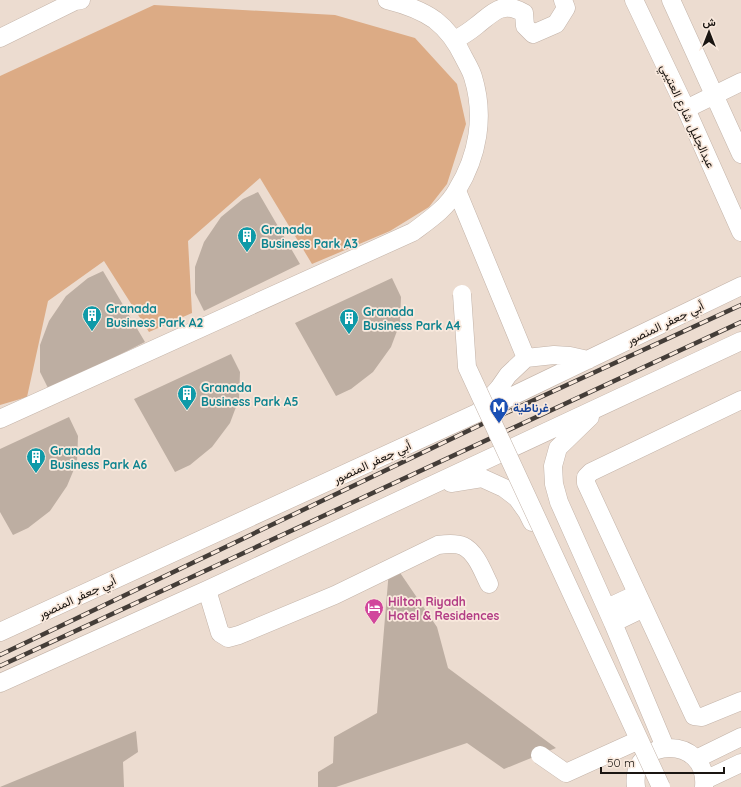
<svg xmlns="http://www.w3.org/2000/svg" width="741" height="787" font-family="Quicksand,Vazirmatn,sans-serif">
<rect width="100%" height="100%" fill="#ecdcd0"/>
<path fill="#dcab85" d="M 154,5 L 335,15 L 415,38 L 457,84 L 466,124 L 447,184 L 429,207 L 390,231 L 312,264 L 260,178 L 188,241 L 192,313 L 149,332 L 104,261 L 48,301 L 27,397 L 0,405 L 0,76 Z"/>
<path fill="#bdaea2" d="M 258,192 L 300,264 L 204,311 L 195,293 L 195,267 L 204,242 L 221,217 L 243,199 Z
M 103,271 L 145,342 L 49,390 L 40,372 L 40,345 L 49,321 L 66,296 L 88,278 Z
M 392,278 L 401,297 L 400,323 L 391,347 L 373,372 L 351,389 L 336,396 L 295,323 Z
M 231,354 L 240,372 L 239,399 L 230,423 L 212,447 L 190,465 L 175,472 L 134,399 Z
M 69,417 L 78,436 L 77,462 L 67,486 L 50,511 L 28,528 L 13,535 L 0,512 L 0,449 Z
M 390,558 L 437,627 L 448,668 L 556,748 L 504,769 L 467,743 L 336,787 L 318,787 L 318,772 L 333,763 L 334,737 L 377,713 Z
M 136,731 L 138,752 L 123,762 L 124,787 L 0,787 Z"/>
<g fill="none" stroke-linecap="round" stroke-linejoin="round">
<g stroke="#c3b3a8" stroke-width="19">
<path id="minor" d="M 634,0 L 686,109 L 741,232
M 671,0 L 741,154
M 0,38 L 75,1 L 81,0
M 455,40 C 462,36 470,31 476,26 C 493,13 502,0 524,13 L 525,26 L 533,34 L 556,24 L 566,8 L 563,0
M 686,109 L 741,82
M 457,191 L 526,358
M 741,400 L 591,472 L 586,477 L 586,483 L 694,716 L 702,717 L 741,701
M 482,407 L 499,388 L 508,375 L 526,358 L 554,355 L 570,356 L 588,360
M 590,417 L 558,448 L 553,466 L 554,484 L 559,502 L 613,623 L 665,747
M 0,419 L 413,232 C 429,220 447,208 457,190 C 478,156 485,116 473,77 C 471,70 467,64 464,58 C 457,43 448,30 435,20 C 421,10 403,4 387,0
M 451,483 L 482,478 L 504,488 L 517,498 L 527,512 L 532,522
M 207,590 L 220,633 L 228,638 L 239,635 L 335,595 L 438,545 C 445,544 456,543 463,546 C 476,552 483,572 489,584
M 607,608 L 637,594
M 613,623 L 644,608
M 0,632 L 475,414 L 741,286
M 0,683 L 207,590 L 741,341
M 696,759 L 741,737
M 705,780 L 741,763
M 636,787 C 629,736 709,734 704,787"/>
</g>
<use href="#minor" stroke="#fff" stroke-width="18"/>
<g stroke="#443d38" stroke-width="4.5">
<path id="rail" d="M 0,655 L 497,417 L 741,305
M 0,666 L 741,322"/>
</g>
<use href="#rail" stroke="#f9e9dd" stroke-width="3" stroke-dasharray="9" stroke-linecap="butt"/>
<g stroke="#c3b3a8" stroke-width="19" stroke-linecap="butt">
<path id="minor-bridge" d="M 462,294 L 467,367 L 661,787
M 540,755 L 566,773 L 639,740"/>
</g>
<use href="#minor-bridge" stroke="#fff" stroke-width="18"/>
</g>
<defs>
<g id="building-pin" transform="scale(1)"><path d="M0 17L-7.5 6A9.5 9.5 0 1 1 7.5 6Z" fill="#0f9aa8" stroke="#f9e9dd"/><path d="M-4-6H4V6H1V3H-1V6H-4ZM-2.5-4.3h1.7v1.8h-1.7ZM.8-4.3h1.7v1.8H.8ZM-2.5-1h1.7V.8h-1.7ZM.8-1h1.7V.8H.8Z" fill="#fff"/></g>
<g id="metro-pin" transform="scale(1)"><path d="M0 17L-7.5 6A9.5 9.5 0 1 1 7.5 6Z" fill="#1a4fb4" stroke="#f9e9dd"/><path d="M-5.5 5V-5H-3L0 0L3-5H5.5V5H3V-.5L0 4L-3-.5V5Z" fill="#fff"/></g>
<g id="hotel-pin" transform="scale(1)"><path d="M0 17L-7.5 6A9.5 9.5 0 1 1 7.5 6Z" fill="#d1479c" stroke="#f9e9dd"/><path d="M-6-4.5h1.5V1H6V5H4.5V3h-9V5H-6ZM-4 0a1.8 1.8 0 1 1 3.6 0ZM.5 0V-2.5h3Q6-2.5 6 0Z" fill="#fff"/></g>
</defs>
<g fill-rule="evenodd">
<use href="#building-pin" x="247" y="236"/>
<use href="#building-pin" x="92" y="315"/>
<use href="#building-pin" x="349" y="318"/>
<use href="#building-pin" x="187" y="394"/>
<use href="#metro-pin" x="499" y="407"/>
<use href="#building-pin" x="36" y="457"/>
<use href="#hotel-pin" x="374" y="608"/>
</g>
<g text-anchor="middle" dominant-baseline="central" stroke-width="3.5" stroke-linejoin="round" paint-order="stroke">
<g font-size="12" fill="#1a1511" stroke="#f9e9dd">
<text transform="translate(688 116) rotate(65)">عبدالجليل شارع العتيبي</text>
<text transform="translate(665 323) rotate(-26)">أبي جعفر المنصور</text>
<text transform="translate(372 462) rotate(-25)">أبي جعفر المنصور</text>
<text transform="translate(77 597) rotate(-25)">أبي جعفر المنصور</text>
</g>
<g font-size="12" font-weight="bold" fill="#0d838f" stroke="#f9e9dd" text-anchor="start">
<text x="261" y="229">Granada<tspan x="261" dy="14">Business Park A3</tspan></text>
<text x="106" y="308">Granada<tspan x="106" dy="14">Business Park A2</tspan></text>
<text x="363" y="311">Granada<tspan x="363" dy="14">Business Park A4</tspan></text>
<text x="201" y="387">Granada<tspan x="201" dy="14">Business Park A5</tspan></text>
<text x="50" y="450">Granada<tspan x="50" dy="14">Business Park A6</tspan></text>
</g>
<g font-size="12" font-weight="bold" fill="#164399" stroke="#f9e9dd" text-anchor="start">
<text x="513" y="407">غرناطية</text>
</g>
<g font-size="12" font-weight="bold" fill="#b23c85" stroke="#f9e9dd" text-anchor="start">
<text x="388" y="601">Hilton Riyadh<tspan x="388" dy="14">Hotel &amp; Residences</tspan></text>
</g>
</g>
<g transform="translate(709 32)" stroke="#f9e9dd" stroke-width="3" paint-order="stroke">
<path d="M0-3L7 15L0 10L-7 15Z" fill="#1a1511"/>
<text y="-6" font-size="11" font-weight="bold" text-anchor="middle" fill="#1a1511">ش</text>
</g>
<path d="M601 767v6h123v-6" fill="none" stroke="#1a1511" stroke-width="2"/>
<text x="607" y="767" font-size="12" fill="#1a1511" stroke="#f9e9dd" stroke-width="3" paint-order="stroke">50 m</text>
</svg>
